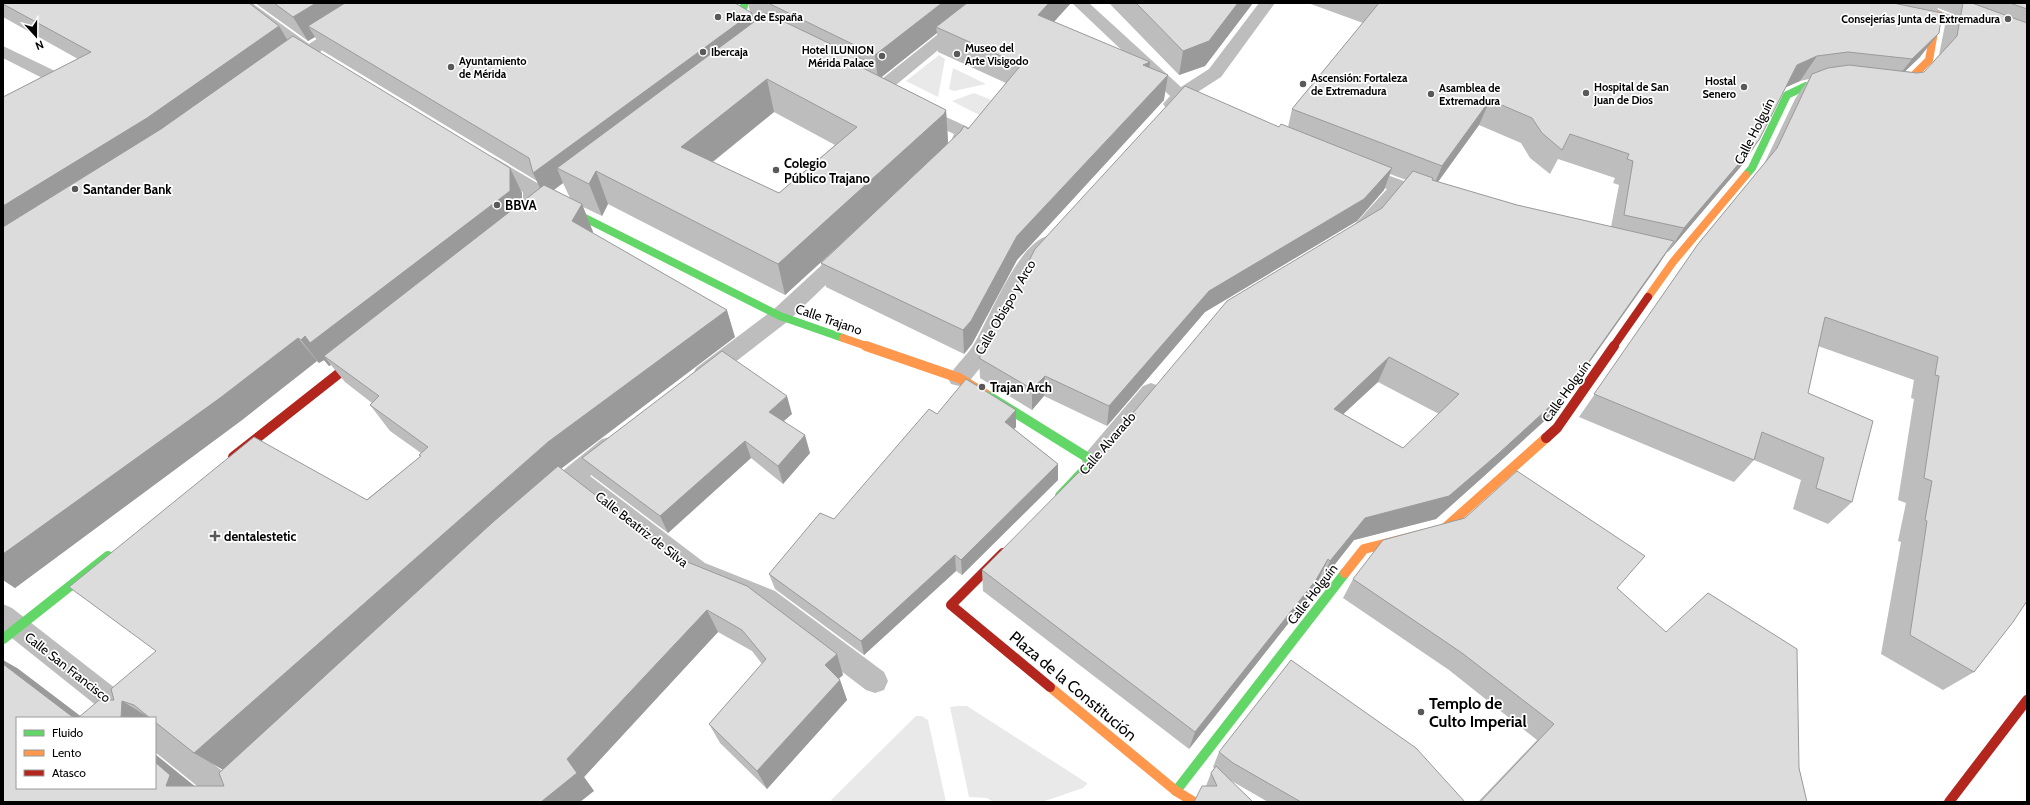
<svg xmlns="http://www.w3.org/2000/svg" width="2030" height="805" font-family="Cabin,sans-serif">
<rect width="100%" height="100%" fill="#fff"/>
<path fill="#e9e9e9" d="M 939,55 L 945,59 L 938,97 L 906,81 Z
M 953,68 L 986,84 L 954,91 L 949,89 Z
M 974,93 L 997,102 L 985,118 L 952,101 Z
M 958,706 L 967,706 L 1087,783 L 1087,784 L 1083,788 L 1042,802 L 993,802 L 987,798 L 969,797 L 950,707 Z
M 916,716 L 922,716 L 928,720 L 946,802 L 829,802 Z"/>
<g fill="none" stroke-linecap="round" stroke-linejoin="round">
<path fill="#bdbdbd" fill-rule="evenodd" d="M 234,3 L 252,3 L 309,44 L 372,3 L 391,3 L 389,6 L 320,52 L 322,55 L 320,59 C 316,60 314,59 310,59 C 299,60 297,73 282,69 L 280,65 L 282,61 L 298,51 Z
M 977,3 L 995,3 L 885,94 L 879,95 L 873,94 L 870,90 L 873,86 Z
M 1072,3 L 1089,3 L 1181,87 L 1209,69 L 1259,3 L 1275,3 L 1221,77 L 1193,95 L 1210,102 L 1213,106 L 1210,110 L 1204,112 L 1183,104 C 1177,109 1173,110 1166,108 L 1163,104 L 1170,96 Z
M 1906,3 L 1926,3 L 1943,12 L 2027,43 L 2027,54 L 1931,18 L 1908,6 Z
M 3,46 L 76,81 L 79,85 C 74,92 67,94 59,92 L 56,88 L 58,86 L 3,58 Z
M 920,105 L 970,128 L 973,132 C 967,146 962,164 944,159 L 941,155 L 948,148 L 954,134 L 914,115 L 911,111 L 914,107 Z
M 488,156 L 495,158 L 539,184 C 544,193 545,216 540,225 L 533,227 L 526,225 L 523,220 L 523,192 L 481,166 L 479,162 L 481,158 Z
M 1359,165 L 1435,192 L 1437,197 L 1435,202 L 1428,204 L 1403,195 L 1368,235 L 1361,237 L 1354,235 L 1351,230 L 1354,225 L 1387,189 L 1352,175 L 1350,171 L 1352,167 Z
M 1047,236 L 1054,238 L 1057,243 L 1033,270 L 989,357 L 967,384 L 959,386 L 951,384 L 948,378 C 955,365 967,356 974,344 C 990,317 1017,245 1047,236 Z
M 846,247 L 853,249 L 856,254 L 853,259 L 787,322 L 712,380 L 704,382 L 696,380 L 693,374 L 696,368 L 773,310 L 839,249 Z
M 1151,383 L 1159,386 L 1162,392 L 1159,398 L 1101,468 L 1093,470 L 1085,468 L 1082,461 L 1085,454 L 1143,386 Z
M 610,437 L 618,439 L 621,446 L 618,453 L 590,476 L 705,563 L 775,591 L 884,672 L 888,681 L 884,690 L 875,693 L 866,690 L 757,607 L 687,579 L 573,489 C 562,498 554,508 540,503 L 536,496 L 540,489 L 602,439 Z
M 3,604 L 12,608 L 142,709 L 146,718 L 112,718 L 3,631 Z
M 155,722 L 165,726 L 249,792 L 253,802 L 217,802 L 155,752 Z"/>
<path stroke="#63d668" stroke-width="8" d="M 745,3 L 741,15 L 745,21 L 755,28
M 1746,175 L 1752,168 L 1787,95 L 1806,86 L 1833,83
M 561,206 L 780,316 L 843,338"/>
<path stroke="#63d668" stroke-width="10" d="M 985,394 L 1093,461 L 1060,496
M 3,639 L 108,556
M 1176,791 L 1345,573"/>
<path stroke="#ff974d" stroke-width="8" d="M 1895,91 L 1898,91 L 1929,60 L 1937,15
M 1648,297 L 1673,262 L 1746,175
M 843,338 L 869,347"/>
<path stroke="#ff974d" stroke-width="10" d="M 866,346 L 959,378 L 985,394
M 1345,573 L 1364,549 L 1444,529 L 1546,438
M 1050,687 L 1176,791 L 1194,802"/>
<path stroke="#b3261e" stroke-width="8" d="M 1613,347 L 1648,297"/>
<path stroke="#b3261e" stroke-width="10" d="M 1546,438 L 1557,428 L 1614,346
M 233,457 L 361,356
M 1003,553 L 951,605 L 1050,687
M 1949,802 L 2027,700"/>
</g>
<path fill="#bdbdbd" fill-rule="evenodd" d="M 3,3 L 279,26 L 288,40 L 510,168 L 522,193 L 522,203 L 540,188 L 537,181 L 323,51 L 315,37 L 308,41 L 255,3 L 736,3 L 736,4 L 750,12 L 748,3 L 1071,3 L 1054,22 L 1150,67 L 1164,100 L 1017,260 L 972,344 L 964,354 L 826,287 L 821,263 L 838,247 L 785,295 L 608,204 L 602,216 L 583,207 L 593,232 L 592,233 L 735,337 L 561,469 L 675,557 L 837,654 L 843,675 L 839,678 L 840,680 L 847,700 L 767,789 L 720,743 L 709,724 L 762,664 L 752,651 L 718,632 L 584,777 L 594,791 L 3,802 L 17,668 L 80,716 L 114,700 L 420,457 L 419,455 L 421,453 L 390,431 L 370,405 L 372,403 L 345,382 L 331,365 L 329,366 L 324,360 L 319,363 L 317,361 L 242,420 L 15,588 L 3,580 L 3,97 L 78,59 L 3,17 ZM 753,18 L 757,20 L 754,22 ZM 937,33 L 938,52 L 1006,83 L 968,129 L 947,144 L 948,142 L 946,110 L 881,77 ZM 774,112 L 835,145 L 779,193 L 713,162 ZM 563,183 L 570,198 L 554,190 ZM 17,718 L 155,718 L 222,769 L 224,786 L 194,786 Z
M 1109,3 L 1253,3 L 1205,66 L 1179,75 Z
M 1308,3 L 2027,3 L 2027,601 L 1974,672 L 1943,690 L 1881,654 L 1901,542 L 1898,541 L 1906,503 L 1898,500 L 1914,399 L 1911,398 L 1914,380 L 1818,346 L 1808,393 L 1852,502 L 1828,524 L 1793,509 L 1801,480 L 1754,460 L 1734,482 L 1579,417 L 1698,244 L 1764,164 L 1795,99 L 1809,79 L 1800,81 L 1786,87 L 1759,140 L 1743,164 L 1668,252 L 1667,252 L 1657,267 L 1557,408 L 1557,407 L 1552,414 L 1483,477 L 1436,519 L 1354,540 L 1321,582 L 1318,581 L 1306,601 L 1189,749 L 983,591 L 982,570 L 1082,475 L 1132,419 L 1133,413 L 1382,208 L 1406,180 L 1390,174 L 1384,190 L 1357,221 L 1205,312 L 1107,426 L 1044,396 L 1032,410 L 980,378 L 979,358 L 985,351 L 985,343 L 1279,127 L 1288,127 L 1292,109 L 1363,23 ZM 1938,8 L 1953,14 L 1945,25 L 1939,55 L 1924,72 L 1917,73 L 1905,71 L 1920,57 L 1936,11 ZM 1479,125 L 1521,143 L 1530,158 L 1550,174 L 1558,159 L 1615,178 L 1613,183 L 1619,185 L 1611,227 L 1517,205 L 1438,182 ZM 1378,382 L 1439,414 L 1403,448 L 1343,414 Z
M 792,414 L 784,421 L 810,453 L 783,484 L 751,458 L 668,533 L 591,475 L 582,458 Z
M 937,414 L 1016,427 L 1014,429 L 1058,464 L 1058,480 L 962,575 L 956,571 L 864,655 L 775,589 L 769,574 L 834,519 Z
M 1353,579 L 1617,588 L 1799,768 L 1807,802 L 1478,802 L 1537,740 L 1449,670 L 1343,598 Z
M 1219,752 L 1465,802 L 1268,802 L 1230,780 L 1253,802 L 1206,786 L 1211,773 L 1215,769 L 1213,767 Z"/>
<path fill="#9a9a9a" d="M 316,3 L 369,3 L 308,26 L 315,37 L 308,41 L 293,17 Z
M 942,3 L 975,3 L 936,27 L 937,33 L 878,80 L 875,55 Z
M 1049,3 L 1071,3 L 1037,40 L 1038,15 Z
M 1238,3 L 1253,3 L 1205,66 L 1179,75 L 1183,51 Z
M 752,13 L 757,37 L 557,168 L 563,183 L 544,197 L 533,173 Z
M 279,26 L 294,51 L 3,245 L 3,206 Z
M 1939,33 L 1920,57 L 1893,83 L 1912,59 Z
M 1817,56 L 1800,81 L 1780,90 L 1797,65 Z
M 864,60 L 868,93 L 857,65 Z
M 1150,62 L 1147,87 L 1143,65 Z
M 1168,75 L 1164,100 L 1017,260 L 972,344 L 964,354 L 963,330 L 1017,236 Z
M 767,79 L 774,112 L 691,179 L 681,147 Z
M 1490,100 L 1479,125 L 1432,190 L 1442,166 Z
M 946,110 L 948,142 L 946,147 L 785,295 L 778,264 Z
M 1759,140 L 1743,164 L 1668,252 L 1684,228 Z
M 510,168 L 522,193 L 522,215 L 324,356 L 331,365 L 329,366 L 324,360 L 319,363 L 301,340 Z
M 1392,168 L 1384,190 L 1357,221 L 1205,312 L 1107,426 L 1109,406 L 1209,291 Z
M 596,171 L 608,204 L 602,216 L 589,184 Z
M 582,204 L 593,232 L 584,248 L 572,221 Z
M 1674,241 L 1657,267 L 1557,408 L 1573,384 Z
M 727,310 L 735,337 L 563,467 L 225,771 L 194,753 L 548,442 Z
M 298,338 L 317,361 L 242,420 L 15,588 L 3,580 L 3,554 Z
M 1389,357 L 1378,382 L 1324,432 L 1334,409 Z
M 1045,376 L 1044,396 L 1032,410 L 1032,389 Z
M 1568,390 L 1552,414 L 1483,477 L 1436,519 L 1354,540 L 1321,582 L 1330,561 L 1365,518 Z
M 787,396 L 792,414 L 774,429 L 769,412 Z
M 1016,410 L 1016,427 L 1005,439 L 1005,422 Z
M 805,435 L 810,453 L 783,484 L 778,466 Z
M 745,441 L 751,458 L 668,533 L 660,516 Z
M 1058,464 L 1058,480 L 962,575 L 961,560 Z
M 955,555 L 956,571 L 864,655 L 861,641 Z
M 1328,559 L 1318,581 L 1306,601 L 1189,749 L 1195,732 Z
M 707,610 L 718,632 L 584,777 L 594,791 L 580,802 L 541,802 L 567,759 Z
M 837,654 L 843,675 L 832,685 L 825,665 Z
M 3,660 L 17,668 L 83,718 L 74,718 L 3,664 Z
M 840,680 L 847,700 L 767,789 L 757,771 Z
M 122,701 L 150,718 L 121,718 Z
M 155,754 L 202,792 L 166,786 L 155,762 Z"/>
<path fill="#dcdcdc" stroke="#9a9a9a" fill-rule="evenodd" d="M 3,3 L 249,3 L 279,26 L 147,118 L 3,206 L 3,97 L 91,52 L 3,4 Z
M 274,3 L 316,3 L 293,17 Z
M 345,3 L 735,3 L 752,13 L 533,173 L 529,158 L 308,26 Z
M 768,3 L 942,3 L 875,55 Z
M 967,3 L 1049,3 L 1038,15 L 1150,62 L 1143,65 L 1168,75 L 1017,236 L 971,321 L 963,330 L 821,263 L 961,131 L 964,126 L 968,129 L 1021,65 L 936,27 Z
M 1136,3 L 1238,3 L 1209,41 L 1183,51 Z
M 1379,3 L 1893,3 L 1942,13 L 1939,33 L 1912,59 L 1848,52 L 1817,56 L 1797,65 L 1759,140 L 1684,228 L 1624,215 L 1633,161 L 1627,159 L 1629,154 L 1570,134 L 1562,150 L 1542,133 L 1532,118 L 1490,100 L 1442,166 L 1292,109 Z
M 1963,3 L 1972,3 L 2027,23 L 2027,601 L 2013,622 L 1974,672 L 1910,635 L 1927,521 L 1925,520 L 1932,481 L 1924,478 L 1939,376 L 1935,375 L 1938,357 L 1825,317 L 1808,393 L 1873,421 L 1852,502 L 1816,488 L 1824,458 L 1762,432 L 1754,460 L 1594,394 L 1698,244 L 1777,148 L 1812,74 L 1828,68 L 1849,65 L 1917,73 L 1924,72 L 1957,36 Z
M 2010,3 L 2027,3 L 2027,9 Z
M 766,13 L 864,60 L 857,65 L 946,110 L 944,114 L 778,264 L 596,171 L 589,184 L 557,168 ZM 767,79 L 857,127 L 779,193 L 681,147 Z
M 293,36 L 510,168 L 510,191 L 310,343 L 305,336 L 301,340 L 298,338 L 220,398 L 3,554 L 3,227 L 161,129 Z
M 1185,86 L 1279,127 L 1281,124 L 1392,168 L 1364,199 L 1209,291 L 1109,406 L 1045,376 L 1032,389 L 979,358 L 989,345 L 985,343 L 990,337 L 1035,249 Z
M 1413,171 L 1433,178 L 1432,180 L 1517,205 L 1674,241 L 1573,384 L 1571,383 L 1568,390 L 1498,454 L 1449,496 L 1365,518 L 1330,561 L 1328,559 L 1316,580 L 1195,732 L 982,570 L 1079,472 L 1082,475 L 1136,414 L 1133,413 L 1227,301 L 1382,208 ZM 1389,357 L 1459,394 L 1403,448 L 1334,409 Z
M 544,185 L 582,204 L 572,221 L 727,310 L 548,442 L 194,753 L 155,722 L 155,718 L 150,718 L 134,705 L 122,701 L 121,718 L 78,718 L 99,700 L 114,700 L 111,689 L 156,651 L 69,587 L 254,437 L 367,500 L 421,456 L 419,455 L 428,447 L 370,405 L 379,396 L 324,356 Z
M 722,351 L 787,396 L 769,412 L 805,435 L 778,466 L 745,441 L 660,516 L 582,458 Z
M 966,379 L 1016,410 L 1005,422 L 1058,464 L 961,560 L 955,555 L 861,641 L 769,574 L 820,513 L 834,519 L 929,409 L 937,414 Z
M 558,466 L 675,557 L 747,586 L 837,654 L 825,665 L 840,680 L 757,771 L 709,724 L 766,659 L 742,630 L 707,610 L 567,759 L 577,773 L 541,802 L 3,802 L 3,664 L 74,718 L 17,718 L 17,788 L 155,788 L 155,762 L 170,775 L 166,786 L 224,786 L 219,773 L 493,522 Z
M 1517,471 L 1645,556 L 1617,588 L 1666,632 L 1708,593 L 1797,649 L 1799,768 L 1807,802 L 1480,802 L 1554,724 L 1462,653 L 1353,579 L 1383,540 L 1465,518 Z
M 1291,660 L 1416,748 L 1465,802 L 1301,802 L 1233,763 L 1219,752 Z
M 1216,766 L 1253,802 L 1194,802 L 1202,786 L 1217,786 L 1211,773 Z"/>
<g fill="#595959" stroke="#fff" stroke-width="1.5">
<circle cx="718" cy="17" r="4"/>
<circle cx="2008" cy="19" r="4"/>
<circle cx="703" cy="52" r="4"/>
<circle cx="957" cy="54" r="4"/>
<circle cx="882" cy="56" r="4"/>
<circle cx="451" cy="67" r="4"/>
<circle cx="1303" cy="84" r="4"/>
<circle cx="1744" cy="87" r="4"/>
<circle cx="1586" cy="93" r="4"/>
<circle cx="1431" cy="94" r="4"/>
<circle cx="776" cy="170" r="4"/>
<circle cx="75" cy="189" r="4"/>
<circle cx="497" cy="205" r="4"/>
<circle cx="982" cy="387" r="4"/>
<path d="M213 530h4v4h4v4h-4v4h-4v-4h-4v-4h4z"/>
<circle cx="1421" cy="712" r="4"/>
</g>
<g text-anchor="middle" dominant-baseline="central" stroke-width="3.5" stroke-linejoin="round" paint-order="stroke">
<g font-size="11" font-weight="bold" fill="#000" stroke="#fff" text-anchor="start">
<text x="726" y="17">Plaza de España</text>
<text x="2000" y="19" text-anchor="end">Consejerías Junta de Extremadura</text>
<text x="965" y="48">Museo del<tspan x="965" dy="13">Arte Visigodo</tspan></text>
<text x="874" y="50" text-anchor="end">Hotel ILUNION<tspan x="874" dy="13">Mérida Palace</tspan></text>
<text x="711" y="52">Ibercaja</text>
<text x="459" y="61">Ayuntamiento<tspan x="459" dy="13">de Mérida</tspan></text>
<text x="1311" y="78">Ascensión: Fortaleza<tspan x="1311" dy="13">de Extremadura</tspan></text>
<text x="1736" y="81" text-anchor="end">Hostal<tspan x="1736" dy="13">Senero</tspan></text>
<text x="1594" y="87">Hospital de San<tspan x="1594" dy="13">Juan de Dios</tspan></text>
<text x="1439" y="88">Asamblea de<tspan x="1439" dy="13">Extremadura</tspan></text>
</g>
<g font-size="13" fill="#000" stroke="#fff">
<text transform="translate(1754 131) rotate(-63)">Calle Holguín</text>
<text transform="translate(1005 307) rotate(-60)">Calle Obispo y Arco</text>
<text transform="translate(829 319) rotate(19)">Calle Trajano</text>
<text transform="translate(1566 391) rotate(-54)">Calle Holguín</text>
<text transform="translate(1107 443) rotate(-49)">Calle Alvarado</text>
<text transform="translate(642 529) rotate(38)">Calle Beatriz de Silva</text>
<text transform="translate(1312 594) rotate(-52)">Calle Holguín</text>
<text transform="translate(68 667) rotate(38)">Calle San Francisco</text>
</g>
<g font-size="13" font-weight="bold" fill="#000" stroke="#fff" text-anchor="start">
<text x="784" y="163">Colegio<tspan x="784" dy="15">Público Trajano</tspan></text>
<text x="83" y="189">Santander Bank</text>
<text x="505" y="205">BBVA</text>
<text x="990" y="387">Trajan Arch</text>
<text x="224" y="536">dentalestetic</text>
</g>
<g font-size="16" fill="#000" stroke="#fff">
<text transform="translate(1073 686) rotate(40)">Plaza de la Constitución</text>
</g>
<g font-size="16" font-weight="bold" fill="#000" stroke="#fff" text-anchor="start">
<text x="1429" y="703">Templo de<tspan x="1429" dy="18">Culto Imperial</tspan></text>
</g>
</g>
<rect width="2030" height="805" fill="none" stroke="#000000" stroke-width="8"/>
<rect x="16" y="717" width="140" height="72" fill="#ffffff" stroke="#999999"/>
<rect x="24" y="730" width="20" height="6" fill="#63d668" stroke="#999999"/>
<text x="52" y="737" font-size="12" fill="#000000">Fluido</text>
<rect x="24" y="750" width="20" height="6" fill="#ff974d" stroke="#999999"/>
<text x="52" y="757" font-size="12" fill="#000000">Lento</text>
<rect x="24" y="770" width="20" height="6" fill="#b3261e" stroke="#999999"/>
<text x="52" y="777" font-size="12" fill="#000000">Atasco</text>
<g transform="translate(36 36) rotate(159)" stroke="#ffffff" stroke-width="3" paint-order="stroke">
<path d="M0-3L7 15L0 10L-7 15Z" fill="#000000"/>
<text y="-6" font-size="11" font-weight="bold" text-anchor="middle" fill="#000000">N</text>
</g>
</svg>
